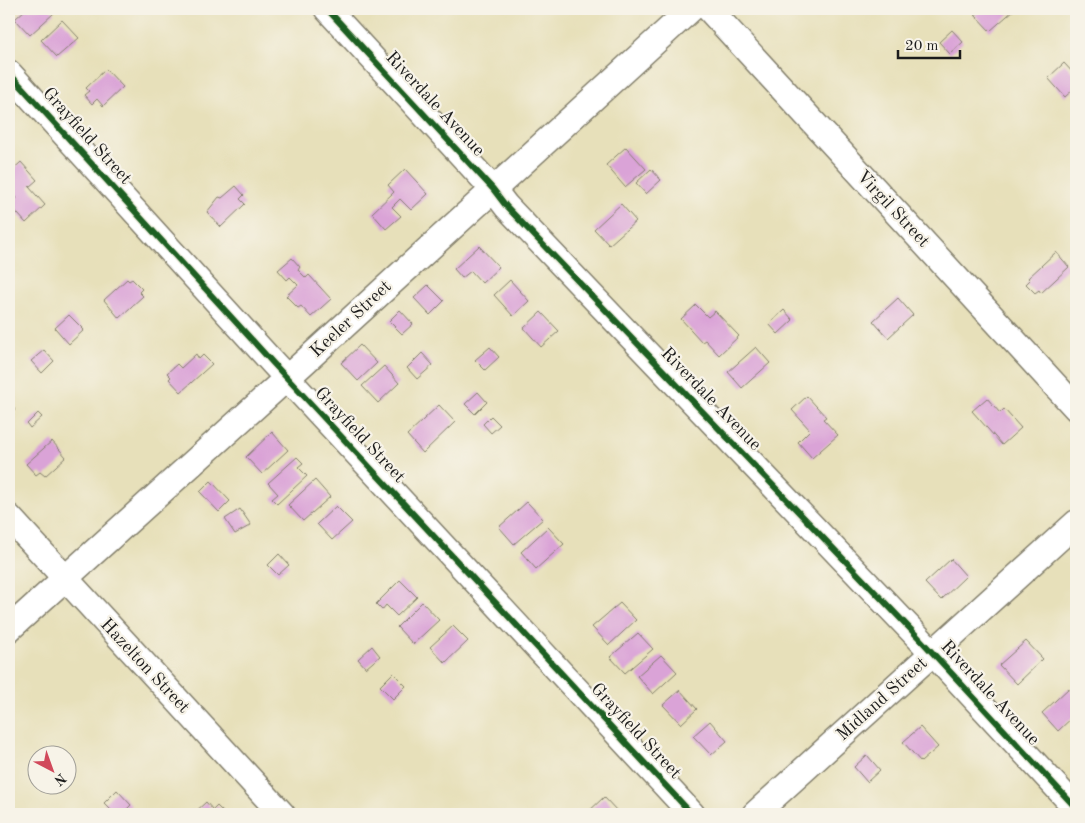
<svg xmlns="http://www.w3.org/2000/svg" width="1085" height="823" font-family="'Old Standard TT',serif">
<rect width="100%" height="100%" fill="#f7f3e8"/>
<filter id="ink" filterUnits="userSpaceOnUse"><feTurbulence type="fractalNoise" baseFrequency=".02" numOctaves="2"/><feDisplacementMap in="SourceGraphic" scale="10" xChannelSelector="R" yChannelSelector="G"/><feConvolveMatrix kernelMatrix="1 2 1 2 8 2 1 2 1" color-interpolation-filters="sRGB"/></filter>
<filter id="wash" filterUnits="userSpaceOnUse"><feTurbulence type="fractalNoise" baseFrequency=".0096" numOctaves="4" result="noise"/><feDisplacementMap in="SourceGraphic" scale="20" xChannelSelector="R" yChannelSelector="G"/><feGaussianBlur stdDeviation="1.12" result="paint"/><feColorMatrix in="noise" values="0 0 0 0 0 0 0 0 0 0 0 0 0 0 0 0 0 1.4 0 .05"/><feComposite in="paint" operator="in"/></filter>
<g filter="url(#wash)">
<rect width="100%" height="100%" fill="#e7e0ba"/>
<g id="blocks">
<path fill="#daa3d7" d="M 26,9 L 51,9 L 54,13 L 30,35 L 15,19 Z
M 983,9 L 1015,9 L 990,31 L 975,15 Z
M 62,20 L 79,38 L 57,57 L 41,40 Z
M 952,30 L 963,42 L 950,54 L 939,42 Z
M 1064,63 L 1076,76 L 1076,87 L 1065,97 L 1048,78 Z
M 106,69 L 123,87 L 103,106 L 97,99 L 92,104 L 84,95 L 89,91 L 86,88 Z
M 626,147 L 646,169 L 625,187 L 606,165 Z
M 21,162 L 37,180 L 29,187 L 45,205 L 26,223 L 10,205 L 17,198 L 9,189 L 9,173 Z
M 405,169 L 428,194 L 411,210 L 400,199 L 392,207 L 401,216 L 386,229 L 372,213 L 394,192 L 388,185 Z
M 651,169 L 661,180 L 646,194 L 636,183 Z
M 236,186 L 244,195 L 240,199 L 245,204 L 221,227 L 207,212 L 219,197 L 222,198 Z
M 621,204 L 636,221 L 609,245 L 594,229 Z
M 479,246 L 499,267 L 482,283 L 471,271 L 462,278 L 454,269 Z
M 1056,252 L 1069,267 L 1041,293 L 1039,290 L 1035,293 L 1026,284 L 1030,280 L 1028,278 Z
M 292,258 L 300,267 L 298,270 L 306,278 L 309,275 L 331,299 L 311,317 L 301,306 L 298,308 L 286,296 L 298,285 L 290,277 L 287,280 L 278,270 Z
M 127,279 L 129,281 L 132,279 L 142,289 L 139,292 L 143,296 L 119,318 L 104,300 Z
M 510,280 L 529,301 L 513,316 L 494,295 Z
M 428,285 L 444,301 L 430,315 L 414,298 Z
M 898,298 L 913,315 L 888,338 L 873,321 Z
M 696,305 L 708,317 L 715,311 L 739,336 L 719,355 L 705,340 L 702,342 L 681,319 Z
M 400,310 L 413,324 L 402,334 L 389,321 Z
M 784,310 L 793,320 L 778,334 L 769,324 Z
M 541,312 L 559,331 L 541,347 L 524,328 Z
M 69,315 L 84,330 L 69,344 L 55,328 Z
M 360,345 L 377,363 L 358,381 L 341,363 Z
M 490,347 L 499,357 L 485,370 L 475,360 Z
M 756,347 L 770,363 L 742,388 L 728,372 Z
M 44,350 L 54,361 L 42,373 L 31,361 Z
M 422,353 L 433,365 L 417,379 L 407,368 Z
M 196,354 L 199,359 L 203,355 L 212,364 L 181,392 L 169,379 L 171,377 L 167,373 L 177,364 L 181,368 Z
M 384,366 L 399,383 L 378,403 L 362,386 Z
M 478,392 L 487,402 L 475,414 L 465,404 Z
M 807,396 L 826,417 L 823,419 L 838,435 L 812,458 L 798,442 L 810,430 L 792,410 Z
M 987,398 L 1000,413 L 1004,409 L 1021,428 L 1002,445 L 972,411 Z
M 9,402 L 15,409 L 9,415 Z
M 439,405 L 455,422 L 423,453 L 407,435 Z
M 38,413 L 42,417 L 30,428 L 27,424 Z
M 491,416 L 500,425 L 491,433 L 483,424 Z
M 272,432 L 288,450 L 262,474 L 246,457 Z
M 52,441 L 66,457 L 45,476 L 40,472 L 36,475 L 26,464 Z
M 297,457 L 303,463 L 298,467 L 307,476 L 277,504 L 272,499 L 278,494 L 268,483 Z
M 315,480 L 330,497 L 303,521 L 288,505 Z
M 211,481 L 230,501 L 219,512 L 200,492 Z
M 527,502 L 543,519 L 514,544 L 499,527 Z
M 336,506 L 352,522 L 332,540 L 317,524 Z
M 240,509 L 251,525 L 235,534 L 225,519 Z
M 548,527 L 564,544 L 536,569 L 521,552 Z
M 279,554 L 289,565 L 278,575 L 268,565 Z
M 951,559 L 966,576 L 941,600 L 925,583 Z
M 400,580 L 417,597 L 397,616 L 386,605 L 382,610 L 376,604 Z
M 422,602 L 439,620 L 413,644 L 397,627 Z
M 620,603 L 636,620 L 609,645 L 592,627 Z
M 453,626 L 468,641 L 445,663 L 430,647 Z
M 638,633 L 653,649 L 625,673 L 610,657 Z
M 1026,641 L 1043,659 L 1017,684 L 999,665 Z
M 372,646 L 380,656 L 366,668 L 358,659 Z
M 661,655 L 677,672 L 653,694 L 637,676 Z
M 393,673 L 406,686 L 393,699 L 380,686 Z
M 1069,688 L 1076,697 L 1076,714 L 1058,731 L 1042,713 Z
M 680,690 L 697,709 L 681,724 L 663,705 Z
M 710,721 L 727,741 L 711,755 L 693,736 Z
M 920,727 L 938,747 L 921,762 L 903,742 Z
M 867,755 L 880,770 L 867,782 L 854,767 Z
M 117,790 L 131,805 L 122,814 L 115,814 L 104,803 Z
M 604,797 L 618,812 L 616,814 L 586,814 Z
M 206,802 L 213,810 L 217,806 L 225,814 L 193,814 Z"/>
</g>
</g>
<g filter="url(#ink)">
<use href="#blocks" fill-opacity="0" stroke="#827e6b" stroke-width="1"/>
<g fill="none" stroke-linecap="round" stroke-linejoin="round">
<g stroke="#827e6b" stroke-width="28">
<path id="street" d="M 327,9 L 493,189 L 506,206 L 918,637 L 1076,808
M 709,9 L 1076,408
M 9,73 L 273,363 L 692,814
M 9,517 L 282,814
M 9,629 L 287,378 L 691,9
M 755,814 L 1076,523"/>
</g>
<use href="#street" stroke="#fff" stroke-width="25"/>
<g stroke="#f7f3e8" stroke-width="9">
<path id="cycleway" d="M 327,9 L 493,189 L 506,206 L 918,637 L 1076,808
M 9,73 L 273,363 L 692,814"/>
</g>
<use href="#cycleway" stroke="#1b5e20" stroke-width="6"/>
</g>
</g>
<g text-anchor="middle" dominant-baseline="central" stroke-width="4.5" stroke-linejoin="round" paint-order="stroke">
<g font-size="18" fill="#1c1c1c" stroke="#f7f3e8">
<text transform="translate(435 104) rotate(47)">Riverdale Avenue</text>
<text transform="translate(87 136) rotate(48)">Grayfield Street</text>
<text transform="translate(893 209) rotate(47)">Virgil Street</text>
<text transform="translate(351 319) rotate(-43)">Keeler Street</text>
<text transform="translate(711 399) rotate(46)">Riverdale Avenue</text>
<text transform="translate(360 435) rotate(47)">Grayfield Street</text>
<text transform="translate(145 666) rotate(47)">Hazelton Street</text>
<text transform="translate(990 693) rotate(47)">Riverdale Avenue</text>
<text transform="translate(882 699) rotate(-42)">Midland Street</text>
<text transform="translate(636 731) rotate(47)">Grayfield Street</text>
</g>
</g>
<rect width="1085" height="823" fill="none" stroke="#f7f3e8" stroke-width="30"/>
<g transform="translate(52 770) rotate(139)"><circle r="24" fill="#f7f3e8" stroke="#9f9d96"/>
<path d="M0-4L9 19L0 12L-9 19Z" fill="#d1495b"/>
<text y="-8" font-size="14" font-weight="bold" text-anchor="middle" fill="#1c1c1c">N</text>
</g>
<path d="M898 50v8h62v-8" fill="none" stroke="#1c1c1c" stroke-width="2.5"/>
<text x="905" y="50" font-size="15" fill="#1c1c1c" stroke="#f7f3e8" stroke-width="4" paint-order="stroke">20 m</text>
</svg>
